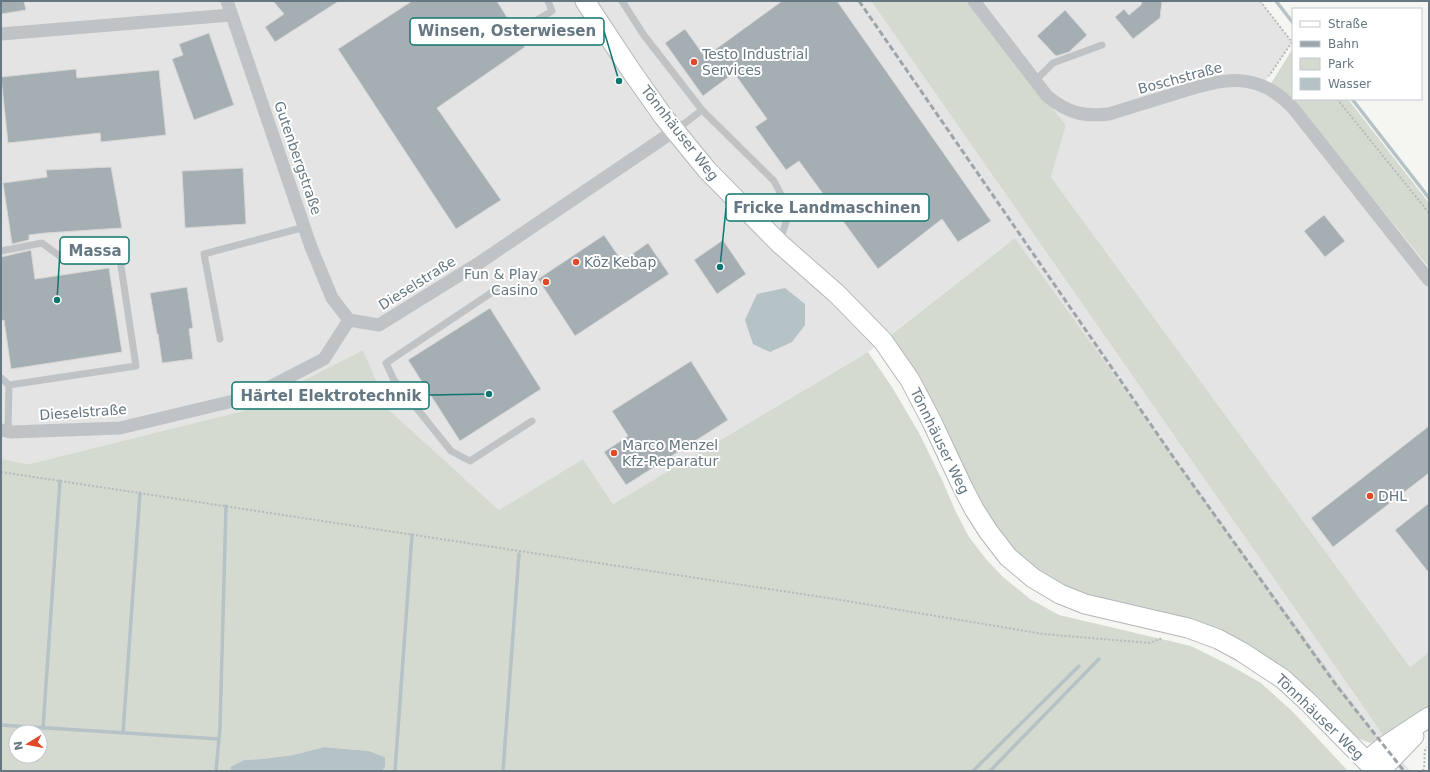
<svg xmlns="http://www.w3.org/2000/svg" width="1430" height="772" font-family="'DejaVu Sans',sans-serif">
<rect width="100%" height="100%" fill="#f5f5f2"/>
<path fill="#e3e4e3" d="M 1,1 L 871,1 L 1385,738 L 1410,771 L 1400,771 L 1377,742 L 1015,238 L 868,352 L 613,504 L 583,459 L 499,510 L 389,410 L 363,350 L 243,411 L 29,464 L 1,459 Z
M 967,1 L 1260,1 L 1292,42 L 1262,86 L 1274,92 L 1429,280 L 1429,652 L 1410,667 L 1051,177 L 1066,125 Z"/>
<path fill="#d5dad1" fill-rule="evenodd" d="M 871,1 L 967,1 L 1066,125 L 1051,177 L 1410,667 L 1429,652 L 1429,709 L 1385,738 Z
M 1293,48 L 1293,99 L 1348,99 L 1429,203 L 1429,268 L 1290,96 L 1270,85 Z
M 1015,238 L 1381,743 L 1373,744 L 1357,738 L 1310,691 L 1284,670 L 1089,600 L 1037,574 L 992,527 L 888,337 Z
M 363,350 L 389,410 L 499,510 L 583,459 L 613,504 L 868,352 L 892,387 L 919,433 L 943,482 L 955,510 L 969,537 L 986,559 L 1003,577 L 1030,599 L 1059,615 L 1191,646 L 1231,666 L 1261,683 L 1292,711 L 1348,771 L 382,771 L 385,767 L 385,757 L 369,751 L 324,747 L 293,755 L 261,759 L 244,760 L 230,767 L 231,771 L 1,771 L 1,459 L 29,464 L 243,411 ZM 16,732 L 40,732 L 40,756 L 16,756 Z"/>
<path fill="#b5c2c6" d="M 785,288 L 805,304 L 805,325 L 792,342 L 770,352 L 753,344 L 745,320 L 757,294 Z
M 324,747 L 369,751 L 385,757 L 385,767 L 382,771 L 231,771 L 230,767 L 244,760 L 261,759 L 293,755 Z"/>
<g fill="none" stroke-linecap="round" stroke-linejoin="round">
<path stroke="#b5c2c6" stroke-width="3.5" d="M 1276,1 L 1293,23
M 1352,99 L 1429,198
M 1,725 L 219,739
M 43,728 L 60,481
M 123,733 L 140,493
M 216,771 L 220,728 L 226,506
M 395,771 L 412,535
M 503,771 L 519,554
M 973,771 L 1079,666
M 990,771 L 1099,659"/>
</g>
<path fill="#a5aeb3" stroke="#d7d7d4" d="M 1,1 L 24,1 L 26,10 L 1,14 Z
M 273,1 L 339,1 L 275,42 L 265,27 L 284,14 Z
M 412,1 L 497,1 L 514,29 L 515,33 L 518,36 L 525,47 L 437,108 L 501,200 L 456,229 L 338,49 Z
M 782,1 L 837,1 L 991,221 L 958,242 L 942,219 L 878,269 L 799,161 L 786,170 L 755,127 L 767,119 L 734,73 L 703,96 L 665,43 L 685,29 L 705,57 Z
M 1142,1 L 1162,1 L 1160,18 L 1133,39 L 1115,17 L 1124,9 L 1129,15 L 1141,5 Z
M 1065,10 L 1087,35 L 1069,52 L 1056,56 L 1037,36 Z
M 209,33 L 234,105 L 194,120 L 172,59 L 183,55 L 179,44 Z
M 76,69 L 77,78 L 159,70 L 166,135 L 101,142 L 100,133 L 8,143 L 1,77 Z
M 111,167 L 122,228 L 45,233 L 29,235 L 29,240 L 12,244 L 3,183 L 47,177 L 46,170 Z
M 243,168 L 246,224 L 185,228 L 182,171 Z
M 1324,215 L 1345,241 L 1325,257 L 1304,231 Z
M 604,235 L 622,261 L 648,243 L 669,274 L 575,336 L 538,279 Z
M 723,240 L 746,274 L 717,294 L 694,260 Z
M 31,250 L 35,279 L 109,268 L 122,352 L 11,369 L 4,320 L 1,321 L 1,257 Z
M 187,287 L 193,328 L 189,329 L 193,359 L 162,363 L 158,334 L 157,334 L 150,293 Z
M 490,308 L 541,389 L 460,441 L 408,360 Z
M 691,361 L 728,420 L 626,485 L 604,452 L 628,436 L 612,411 Z
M 1429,426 L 1429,473 L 1333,547 L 1311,518 Z
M 1429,503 L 1429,573 L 1395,530 Z"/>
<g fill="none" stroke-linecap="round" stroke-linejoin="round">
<g stroke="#b1b7bb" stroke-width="21">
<path id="secondary" d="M 585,1 L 632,72 L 663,116 L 707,170 L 779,243 L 837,294 L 883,341 L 910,380 L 932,422 L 962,486 L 974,509 L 988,531 L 1008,557 L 1033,578 L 1060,594 L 1085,604 L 1188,628 L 1218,639 L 1242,652 L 1283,679 L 1308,702 L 1376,771
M 1366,761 L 1385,746 L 1429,717
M 1380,771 L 1414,736"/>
</g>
<path stroke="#b7babc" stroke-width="2" stroke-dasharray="2 2" stroke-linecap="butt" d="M 1260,1 L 1292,42 L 1269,76
M 1337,99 L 1429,213
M 1,472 L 841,600 L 1043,634 L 1150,643 L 1162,638
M 1423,771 C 1426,763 1423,755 1426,747"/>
<path stroke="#bfc3c6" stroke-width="7" d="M 622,1 L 643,34 L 702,110 L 676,130
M 519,31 L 552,11 L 548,1
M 1035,81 L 1053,63 L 1102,45
M 702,110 L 774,181 L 787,206 L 787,219 L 780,241
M 1,251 L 42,243 L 61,257 L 119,253 L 136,366 L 9,385
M 497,289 L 386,363 L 394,380 L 451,451 L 470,461 L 532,421
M 220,339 L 204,254 L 305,227
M 1,378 L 9,385 L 8,431"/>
<path stroke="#bfc3c6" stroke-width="13" d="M 227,1 L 311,247 L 332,298 L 349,320
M 974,1 L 1047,96 C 1068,113 1083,117 1109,114 C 1132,107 1155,100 1177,93 C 1223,79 1256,69 1293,108 L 1429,280
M 1,34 L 231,15
M 1,430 L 12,432 L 120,428 L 250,397 L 324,359 L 349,320 L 379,325 L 479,263 L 674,131"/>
<use href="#secondary" stroke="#fff" stroke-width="19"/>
<path stroke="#9ea5aa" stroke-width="3" stroke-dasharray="6 3" stroke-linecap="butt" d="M 859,1 L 1176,461 L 1336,685 L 1404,771"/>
</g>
<g fill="#e14826" stroke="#fff" stroke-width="1.5">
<circle cx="694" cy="62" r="4"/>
<circle cx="576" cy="262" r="4"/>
<circle cx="546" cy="282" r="4"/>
<circle cx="614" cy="453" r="4"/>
<circle cx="1370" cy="496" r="4"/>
</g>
<g text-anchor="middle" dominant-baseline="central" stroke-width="4" stroke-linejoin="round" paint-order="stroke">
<g font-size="14" fill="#657782" stroke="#fff" text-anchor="start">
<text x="702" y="54">Testo Industrial<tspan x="702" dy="16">Services</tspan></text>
<text x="584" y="262">Köz Kebap</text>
<text x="538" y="274" text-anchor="end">Fun &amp; Play<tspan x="538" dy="16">Casino</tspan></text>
<text x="622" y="445">Marco Menzel<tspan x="622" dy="16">Kfz-Reparatur</tspan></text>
<text x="1378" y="496">DHL</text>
</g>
<g font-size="14" fill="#657782" stroke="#fff">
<text transform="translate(1180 78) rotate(-15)">Boschstraße</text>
<text transform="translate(680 133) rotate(52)">Tönnhäuser Weg</text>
<text transform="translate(298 158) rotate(71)">Gutenbergstraße</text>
<text transform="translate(417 283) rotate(-32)">Dieselstraße</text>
<text transform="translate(83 412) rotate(-4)">Dieselstraße</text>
<text transform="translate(940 441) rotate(64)">Tönnhäuser Weg</text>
<text transform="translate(1320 717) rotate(44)">Tönnhäuser Weg</text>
</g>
</g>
<path fill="none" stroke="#0f766e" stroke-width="1.5" d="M619 81L604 31M720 267L726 208M57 300L60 251M489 394L429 395"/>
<g fill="#0f766e" stroke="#fff" stroke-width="1.5">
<circle cx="619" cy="81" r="4"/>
<circle cx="720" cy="267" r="4"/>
<circle cx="57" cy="300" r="4"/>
<circle cx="489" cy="394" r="4"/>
</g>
<g fill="#fff" stroke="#0f766e" stroke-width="1.5">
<rect x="410" y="18" width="194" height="27" rx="4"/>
<rect x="726" y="194" width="203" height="27" rx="4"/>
<rect x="60" y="237" width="69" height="27" rx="4"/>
<rect x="232" y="382" width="197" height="27" rx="4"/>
</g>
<g font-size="15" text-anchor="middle" font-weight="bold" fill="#657782">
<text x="507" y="36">Winsen, Osterwiesen</text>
<text x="827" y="213">Fricke Landmaschinen</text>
<text x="95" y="256">Massa</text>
<text x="331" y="401">Härtel Elektrotechnik</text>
</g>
<rect width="1430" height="772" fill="none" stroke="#657782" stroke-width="4"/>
<rect x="1292" y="8" width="130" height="92" fill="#ffffff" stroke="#c1c9cd"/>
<rect x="1300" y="21" width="20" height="6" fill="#ffffff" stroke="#c1c9cd"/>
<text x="1328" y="28" font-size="12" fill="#657782">Straße</text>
<rect x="1300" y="41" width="20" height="6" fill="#9ea5aa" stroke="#c1c9cd"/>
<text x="1328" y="48" font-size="12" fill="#657782">Bahn</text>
<rect x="1300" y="58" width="20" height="12" fill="#d5dad1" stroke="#c1c9cd"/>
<text x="1328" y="68" font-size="12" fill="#657782">Park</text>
<rect x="1300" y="78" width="20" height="12" fill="#b5c2c6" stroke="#c1c9cd"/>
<text x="1328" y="88" font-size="12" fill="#657782">Wasser</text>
<g transform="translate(28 744) rotate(260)"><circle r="19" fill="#ffffff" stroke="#c1c9cd"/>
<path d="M0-3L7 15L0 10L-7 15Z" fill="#e14826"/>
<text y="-6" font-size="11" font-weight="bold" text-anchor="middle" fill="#657782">N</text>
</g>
</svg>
